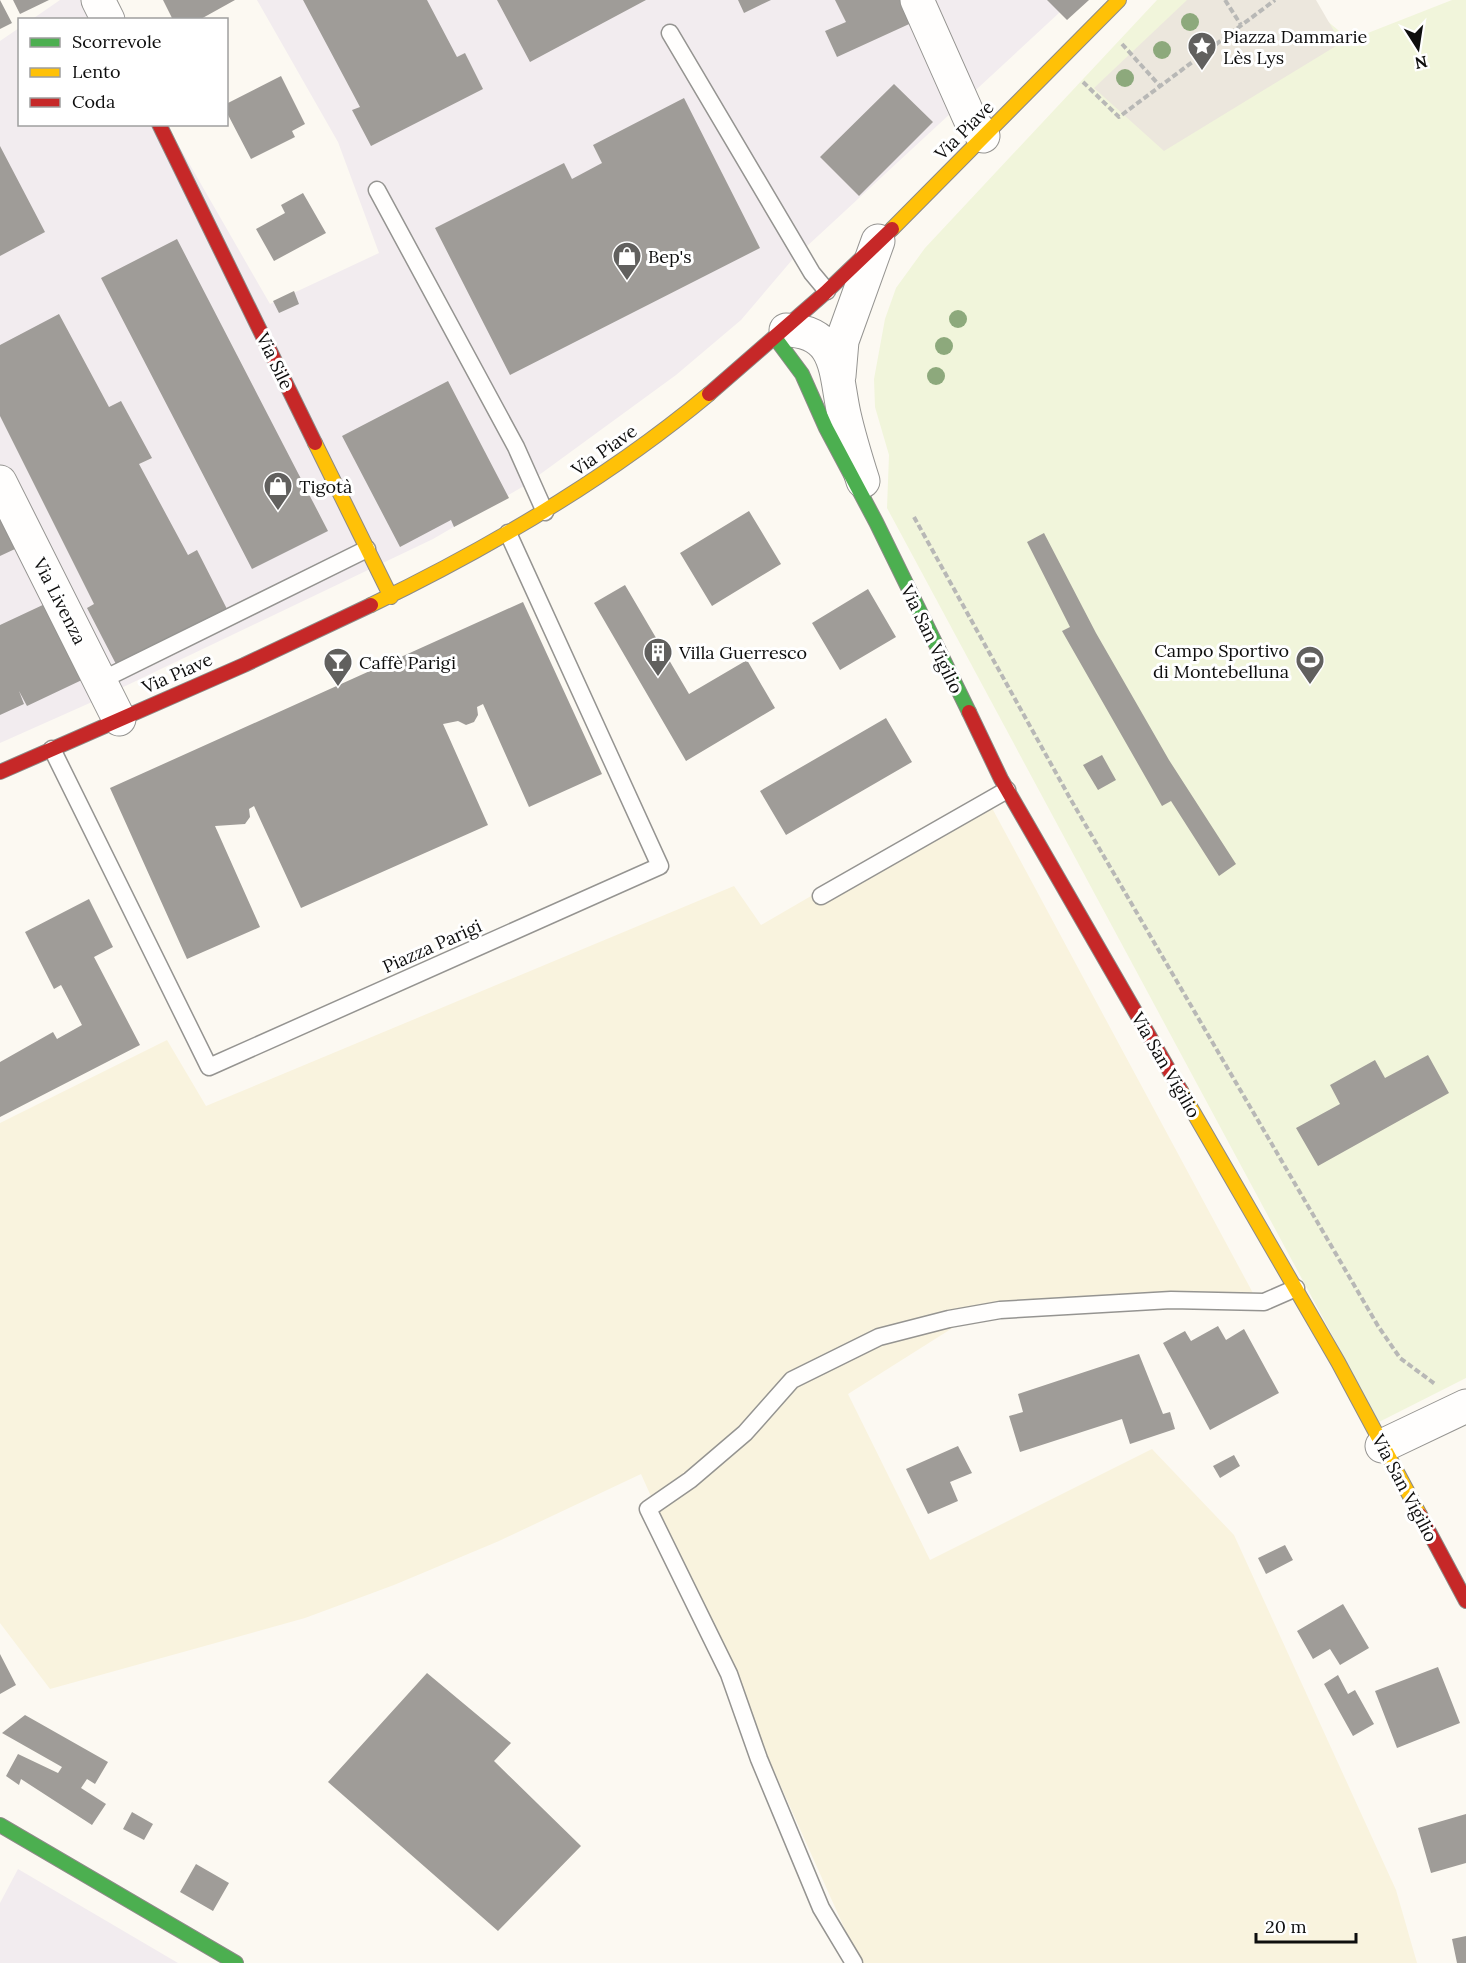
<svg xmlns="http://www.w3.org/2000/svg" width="1466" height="1963" font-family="Lora,serif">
<rect width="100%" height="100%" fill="#fcf9f2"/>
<path fill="#f2ecef" d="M 60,0 L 96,0 L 107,20 L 31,20 Z
M 257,0 L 1073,0 L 792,260 L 741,320 L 676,375 L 524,486 L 433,539 L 92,702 L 0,743 L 0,41 L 19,28 L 20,124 L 167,125 L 270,304 L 379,253 L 338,142 Z
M 18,1869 L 178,1963 L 0,1963 L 0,1903 Z"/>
<path fill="#f9f3de" d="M 985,795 L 1254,1295 L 1172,1291 L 981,1310 L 848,1394 L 930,1560 L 1152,1449 L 1234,1535 L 1396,1890 L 1417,1963 L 860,1963 L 641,1474 L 499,1541 L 394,1585 L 305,1618 L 50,1689 L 0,1623 L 0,1123 L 167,1040 L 206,1106 L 734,886 L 761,925 Z"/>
<path fill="#f1f5db" d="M 1157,0 L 1302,0 L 1350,40 L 1452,0 L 1466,0 L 1466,1378 L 1379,1422 L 887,508 L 889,455 L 875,407 L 874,379 L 885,319 L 896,288 L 925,248 Z"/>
<path fill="#ece7dd" d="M 1187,0 L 1316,0 L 1341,43 L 1164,151 L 1094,88 Z"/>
<path fill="#9f9c98" d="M 0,0 L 12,23 L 0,29 Z
M 13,0 L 49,0 L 20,14 Z
M 163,0 L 235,0 L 199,20 L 173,20 Z
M 303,0 L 427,0 L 457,57 L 465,53 L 483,89 L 371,146 L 352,110 L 360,107 Z
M 497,0 L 646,0 L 530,62 Z
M 738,0 L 771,0 L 744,13 Z
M 835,0 L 908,0 L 918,20 L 837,57 L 825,31 L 846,22 Z
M 1047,0 L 1089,0 L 1067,20 Z
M 281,76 L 305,124 L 292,131 L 295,137 L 251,159 L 226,111 L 226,104 Z
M 894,84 L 933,122 L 859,196 L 820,157 Z
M 684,98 L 760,248 L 510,375 L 435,228 L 564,163 L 572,179 L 602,163 L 593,145 Z
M 0,146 L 45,232 L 0,256 Z
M 303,193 L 326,233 L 274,261 L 256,229 L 285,213 L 281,205 Z
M 177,239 L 328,531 L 252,569 L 101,278 Z
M 294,291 L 299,304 L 279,313 L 273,301 Z
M 59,314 L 109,407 L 121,401 L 152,458 L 139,464 L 188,555 L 197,550 L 227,609 L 117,666 L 87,608 L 94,604 L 0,416 L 0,345 Z
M 448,381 L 509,498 L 454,527 L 451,520 L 400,547 L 342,436 Z
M 749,511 L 781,564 L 712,606 L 680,553 Z
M 0,518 L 15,549 L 0,556 Z
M 1044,533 L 1096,633 L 1169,760 L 1236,864 L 1219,876 L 1171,801 L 1162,806 L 1062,631 L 1070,627 L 1027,542 Z
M 625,585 L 689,694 L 747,660 L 775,708 L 686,761 L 594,603 Z
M 868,589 L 896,637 L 840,670 L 812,623 Z
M 523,602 L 602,774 L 529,807 L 483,704 L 477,707 L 478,715 L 474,722 L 466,725 L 458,721 L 443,724 L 488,825 L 301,908 L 254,806 L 249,809 L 250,817 L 245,824 L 215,826 L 260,927 L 187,959 L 110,788 Z
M 47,603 L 84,679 L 27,706 L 19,691 L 24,704 L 0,715 L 0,625 Z
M 886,718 L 912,762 L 786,835 L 760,791 Z
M 1102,755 L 1116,780 L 1098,790 L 1083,765 Z
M 89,899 L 113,947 L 94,957 L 140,1045 L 0,1117 L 0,1062 L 53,1032 L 57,1039 L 82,1025 L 61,985 L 54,989 L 25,932 Z
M 1428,1055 L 1449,1093 L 1318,1166 L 1296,1128 L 1340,1104 L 1330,1085 L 1375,1060 L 1385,1078 Z
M 1218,1326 L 1226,1340 L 1244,1329 L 1279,1393 L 1210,1430 L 1163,1343 L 1185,1331 L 1191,1341 Z
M 1139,1354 L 1163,1414 L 1170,1412 L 1175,1429 L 1130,1444 L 1122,1419 L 1020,1452 L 1009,1416 L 1023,1412 L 1018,1394 Z
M 958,1446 L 972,1473 L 950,1482 L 958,1501 L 928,1514 L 906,1469 Z
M 1234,1455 L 1240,1466 L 1220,1478 L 1213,1466 Z
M 1285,1545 L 1293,1560 L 1266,1574 L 1258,1558 Z
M 1343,1604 L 1369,1648 L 1340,1665 L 1330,1649 L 1313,1659 L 1297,1631 Z
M 0,1654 L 16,1685 L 0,1694 Z
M 1438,1667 L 1460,1723 L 1397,1748 L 1375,1691 Z
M 427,1673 L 511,1743 L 494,1761 L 581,1846 L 498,1931 L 328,1782 Z
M 1338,1675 L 1348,1694 L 1355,1690 L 1374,1724 L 1353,1736 L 1324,1684 Z
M 25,1715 L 108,1762 L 95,1784 L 87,1779 L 81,1788 L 106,1804 L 92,1825 L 21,1779 L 19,1785 L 6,1776 L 18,1754 L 58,1773 L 62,1767 L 2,1733 Z
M 132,1812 L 153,1824 L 144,1840 L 123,1829 Z
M 1466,1814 L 1466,1863 L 1431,1873 L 1418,1828 Z
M 196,1864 L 229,1883 L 213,1911 L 180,1892 Z
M 1466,1936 L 1466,1963 L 1457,1963 L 1452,1939 Z"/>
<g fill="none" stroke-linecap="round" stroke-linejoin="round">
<g stroke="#959491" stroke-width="19">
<path id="lane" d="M 670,33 L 812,273 L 827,291
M 377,190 L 516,447 L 545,512
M 114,674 L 367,549
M 52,749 L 209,1067 L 660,866 L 508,533
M 821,896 L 1007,790
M 854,1963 L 821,1908 L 759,1759 L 729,1674 L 648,1509 L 690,1480 L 745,1433 L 792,1380 L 879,1337 L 949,1319 L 1000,1310 L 1171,1300 L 1264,1302 L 1296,1288"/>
</g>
<g stroke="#959491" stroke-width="35">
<path id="street" d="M 98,0 L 108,20
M 917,0 L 970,119 L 983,136
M 786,330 C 840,331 835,374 844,414 C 849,436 856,459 863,481
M 839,376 L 842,341 L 878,241
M 0,482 L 119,719
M 1382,1446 L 1466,1406"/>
</g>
<g stroke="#8c8a87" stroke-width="16">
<path id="fast" d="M 776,339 L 802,374 L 826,428 L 876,522 L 969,712
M 0,1825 L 236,1963"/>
</g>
<g stroke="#8c8a87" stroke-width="16">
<path id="slow" d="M 892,229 L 1119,0
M 315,443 L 391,597
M 371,605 C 491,547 607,479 709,394
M 1181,1091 L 1338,1362 L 1420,1515"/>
</g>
<g stroke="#8c8a87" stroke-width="16">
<path id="jam" d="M 159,124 L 315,443
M 709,394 L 825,293 L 892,229
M 969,712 L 1001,779 L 1181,1091
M 0,772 L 244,665 L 371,605
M 1420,1515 L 1466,1601"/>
</g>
<path stroke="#b8b8b6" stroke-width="4" stroke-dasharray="6 3" stroke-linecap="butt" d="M 1225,0 L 1241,25
M 1122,44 L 1160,86
M 1083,82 L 1119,117 L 1275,0
M 914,517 L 1071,800 L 1378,1326 L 1400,1358 L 1435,1384"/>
<use href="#lane" stroke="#fffefd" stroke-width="16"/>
<use href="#street" stroke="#fffefd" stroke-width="33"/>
<use href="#fast" stroke="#4caf50" stroke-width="14"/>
<use href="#slow" stroke="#ffc107" stroke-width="14"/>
<use href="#jam" stroke="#c62828" stroke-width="14"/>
</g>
<g fill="#8da97c">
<circle cx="1190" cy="22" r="9"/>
<circle cx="1162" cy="50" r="9"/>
<circle cx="1125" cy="78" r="9"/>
<circle cx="958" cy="319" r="9"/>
<circle cx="944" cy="346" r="9"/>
<circle cx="936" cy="376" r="9"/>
</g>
<defs>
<g id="sight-pin" transform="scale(1.5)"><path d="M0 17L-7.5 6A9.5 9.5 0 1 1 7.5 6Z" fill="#61605e" stroke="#fff"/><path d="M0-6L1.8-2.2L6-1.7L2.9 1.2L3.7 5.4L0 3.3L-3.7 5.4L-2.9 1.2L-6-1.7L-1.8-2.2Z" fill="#fff"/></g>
<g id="shop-pin" transform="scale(1.5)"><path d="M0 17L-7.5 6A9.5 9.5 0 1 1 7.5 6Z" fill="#61605e" stroke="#fff"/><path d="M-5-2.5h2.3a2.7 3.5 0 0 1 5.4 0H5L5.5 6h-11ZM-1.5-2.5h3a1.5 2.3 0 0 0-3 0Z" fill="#fff"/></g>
<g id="building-pin" transform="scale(1.5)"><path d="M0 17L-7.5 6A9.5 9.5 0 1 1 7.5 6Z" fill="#61605e" stroke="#fff"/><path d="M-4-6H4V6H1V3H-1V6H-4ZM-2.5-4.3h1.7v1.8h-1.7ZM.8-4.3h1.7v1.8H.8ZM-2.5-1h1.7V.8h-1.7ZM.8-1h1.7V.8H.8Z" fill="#fff"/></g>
<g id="stadium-pin" transform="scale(1.5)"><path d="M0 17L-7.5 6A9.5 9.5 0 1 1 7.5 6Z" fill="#61605e" stroke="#fff"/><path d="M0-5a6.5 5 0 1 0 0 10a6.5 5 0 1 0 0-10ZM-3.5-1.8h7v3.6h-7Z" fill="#fff"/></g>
<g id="bar-pin" transform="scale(1.5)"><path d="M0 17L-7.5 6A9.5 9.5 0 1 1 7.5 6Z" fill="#61605e" stroke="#fff"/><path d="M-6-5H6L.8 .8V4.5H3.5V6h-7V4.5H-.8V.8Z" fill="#fff"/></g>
</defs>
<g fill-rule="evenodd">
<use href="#sight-pin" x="1202" y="46"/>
<use href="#shop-pin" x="627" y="256"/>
<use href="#shop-pin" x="278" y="486"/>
<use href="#building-pin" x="658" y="652"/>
<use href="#stadium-pin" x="1310" y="660"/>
<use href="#bar-pin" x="338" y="662"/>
</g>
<g text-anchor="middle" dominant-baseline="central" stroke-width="6" stroke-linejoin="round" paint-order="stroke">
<g font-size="18" fill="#0e0e0e" stroke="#fff" text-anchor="start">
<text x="1223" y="36">Piazza Dammarie<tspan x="1223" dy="21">Lès Lys</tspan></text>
<text x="648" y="256">Bep's</text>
<text x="299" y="486">Tigotà</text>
<text x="1289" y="650" text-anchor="end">Campo Sportivo<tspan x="1289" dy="21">di Montebelluna</tspan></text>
<text x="679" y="652">Villa Guerresco</text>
<text x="359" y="662">Caffè Parigi</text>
</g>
<g font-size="18" fill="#0e0e0e" stroke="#fff">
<text transform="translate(964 130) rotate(-45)">Via Piave</text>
<text transform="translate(275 361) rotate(64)">Via Sile</text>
<text transform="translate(604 450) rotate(-35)">Via Piave</text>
<text transform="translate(60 601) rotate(63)">Via Livenza</text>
<text transform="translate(932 639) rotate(64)">Via San Vigilio</text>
<text transform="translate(177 673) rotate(-24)">Via Piave</text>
<text transform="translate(432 946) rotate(-24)">Piazza Parigi</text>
<text transform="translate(1166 1065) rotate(60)">Via San Vigilio</text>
<text transform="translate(1405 1488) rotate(62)">Via San Vigilio</text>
</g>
</g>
<rect x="18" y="18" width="210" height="108" fill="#ffffff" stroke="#9f9f9f" stroke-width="1.5"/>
<rect x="30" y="38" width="30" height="9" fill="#4caf50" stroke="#9f9f9f" stroke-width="1.5"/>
<text x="72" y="48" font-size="18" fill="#0e0e0e">Scorrevole</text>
<rect x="30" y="68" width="30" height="9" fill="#ffc107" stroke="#9f9f9f" stroke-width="1.5"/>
<text x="72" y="78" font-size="18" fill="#0e0e0e">Lento</text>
<rect x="30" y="98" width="30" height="9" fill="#c62828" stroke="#9f9f9f" stroke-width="1.5"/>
<text x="72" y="108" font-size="18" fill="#0e0e0e">Coda</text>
<g transform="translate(1418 48) rotate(168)" stroke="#ffffff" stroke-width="4.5" paint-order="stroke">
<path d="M0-4.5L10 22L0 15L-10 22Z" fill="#0e0e0e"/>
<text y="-9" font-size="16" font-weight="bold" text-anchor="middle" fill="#0e0e0e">N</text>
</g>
<path d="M1256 1933v9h100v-9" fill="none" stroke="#0e0e0e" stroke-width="3"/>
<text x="1265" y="1933" font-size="18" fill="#0e0e0e" stroke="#ffffff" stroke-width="4.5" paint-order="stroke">20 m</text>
</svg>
